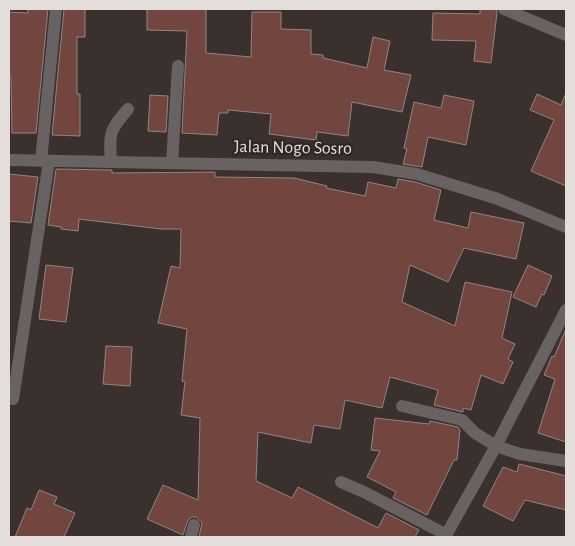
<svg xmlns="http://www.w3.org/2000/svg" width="575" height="546" font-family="'Alegreya Sans',sans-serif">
<rect width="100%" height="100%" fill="#3a312f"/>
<path fill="#72463f" stroke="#908583" d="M 28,9 L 48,9 L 36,133 L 12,133 L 11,76 L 9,76 L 9,12 L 28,13 Z
M 64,9 L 85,9 L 85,37 L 77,37 L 77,94 L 80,94 L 80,136 L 52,135 Z
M 147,9 L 206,9 L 206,53 L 251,57 L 252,12 L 281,12 L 281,29 L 311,30 L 311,54 L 323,55 L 323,58 L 367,68 L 373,37 L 390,41 L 384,70 L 411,75 L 402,112 L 352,102 L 348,136 L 317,132 L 316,140 L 269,134 L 271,114 L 228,110 L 228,113 L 219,113 L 217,135 L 182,133 L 187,31 L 147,30 Z
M 480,9 L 496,9 L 497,13 L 491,63 L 474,61 L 476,41 L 432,40 L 433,13 L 480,14 Z
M 566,93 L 566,186 L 531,171 L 554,120 L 530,110 L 537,94 L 561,105 Z
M 150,95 L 168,96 L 166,132 L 148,131 Z
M 444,95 L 474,101 L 466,145 L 428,137 L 422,167 L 403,164 L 407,149 L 404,148 L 414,102 L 441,108 Z
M 56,169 L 112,170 L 112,173 L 215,172 L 215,177 L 294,178 L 327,186 L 326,188 L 365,196 L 368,182 L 396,188 L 398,179 L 415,182 L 441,190 L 434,220 L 468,228 L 471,212 L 524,223 L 516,259 L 464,248 L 448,282 L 410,265 L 402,302 L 455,326 L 465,282 L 512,292 L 502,338 L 515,344 L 508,359 L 513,362 L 503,384 L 481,375 L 471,410 L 463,408 L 463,412 L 434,405 L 438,390 L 390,377 L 382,408 L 345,400 L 340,429 L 314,425 L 311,443 L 258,432 L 256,481 L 292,498 L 298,487 L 378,528 L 386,513 L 419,530 L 415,537 L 199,537 L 202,523 L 196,517 L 192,517 L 188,520 L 183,535 L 147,519 L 163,485 L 198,500 L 200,418 L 181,415 L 185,382 L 182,381 L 187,329 L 158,323 L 171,266 L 180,268 L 181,229 L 161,229 L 79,219 L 78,231 L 61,229 L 61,227 L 48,225 Z
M 9,174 L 38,177 L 31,223 L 9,221 Z
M 46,265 L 73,268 L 66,322 L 39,319 Z
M 528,265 L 552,276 L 544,295 L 542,294 L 536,307 L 513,297 Z
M 566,329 L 566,442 L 538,433 L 555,379 L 544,375 L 552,356 L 554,357 Z
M 106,346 L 132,347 L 130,386 L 103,384 Z
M 375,418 L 429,424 L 430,421 L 458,427 L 460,430 L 457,460 L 454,460 L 427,515 L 393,498 L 396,492 L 367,477 L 380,451 L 371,450 Z
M 519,464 L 566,476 L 566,510 L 525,500 L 513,521 L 483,506 L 503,467 L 517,472 Z
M 39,490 L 57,497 L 54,504 L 75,513 L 64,537 L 15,537 L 27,508 L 31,510 Z"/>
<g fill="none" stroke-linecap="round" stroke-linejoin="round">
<path stroke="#686362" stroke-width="12" d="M 504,9 L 566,35
M 9,160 L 373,167 L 417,174 L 498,199 L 566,227
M 41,161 L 56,9
M 111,162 C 109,133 109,131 128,109
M 172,163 L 178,66
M 13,399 L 49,161
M 402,406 L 462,420 L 475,433 L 496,446 L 520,454 L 566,461
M 341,482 L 364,492 L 447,535
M 191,537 L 194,525
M 445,537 L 496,446 L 566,310"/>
</g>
<g text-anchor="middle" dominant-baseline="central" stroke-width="4.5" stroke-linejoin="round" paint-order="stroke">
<g font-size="18" fill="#e3dddc" stroke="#302725">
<text transform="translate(293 148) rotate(1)">Jalan Nogo Sosro</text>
</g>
</g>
<rect width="575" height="546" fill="none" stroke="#e3dddc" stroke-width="20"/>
</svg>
